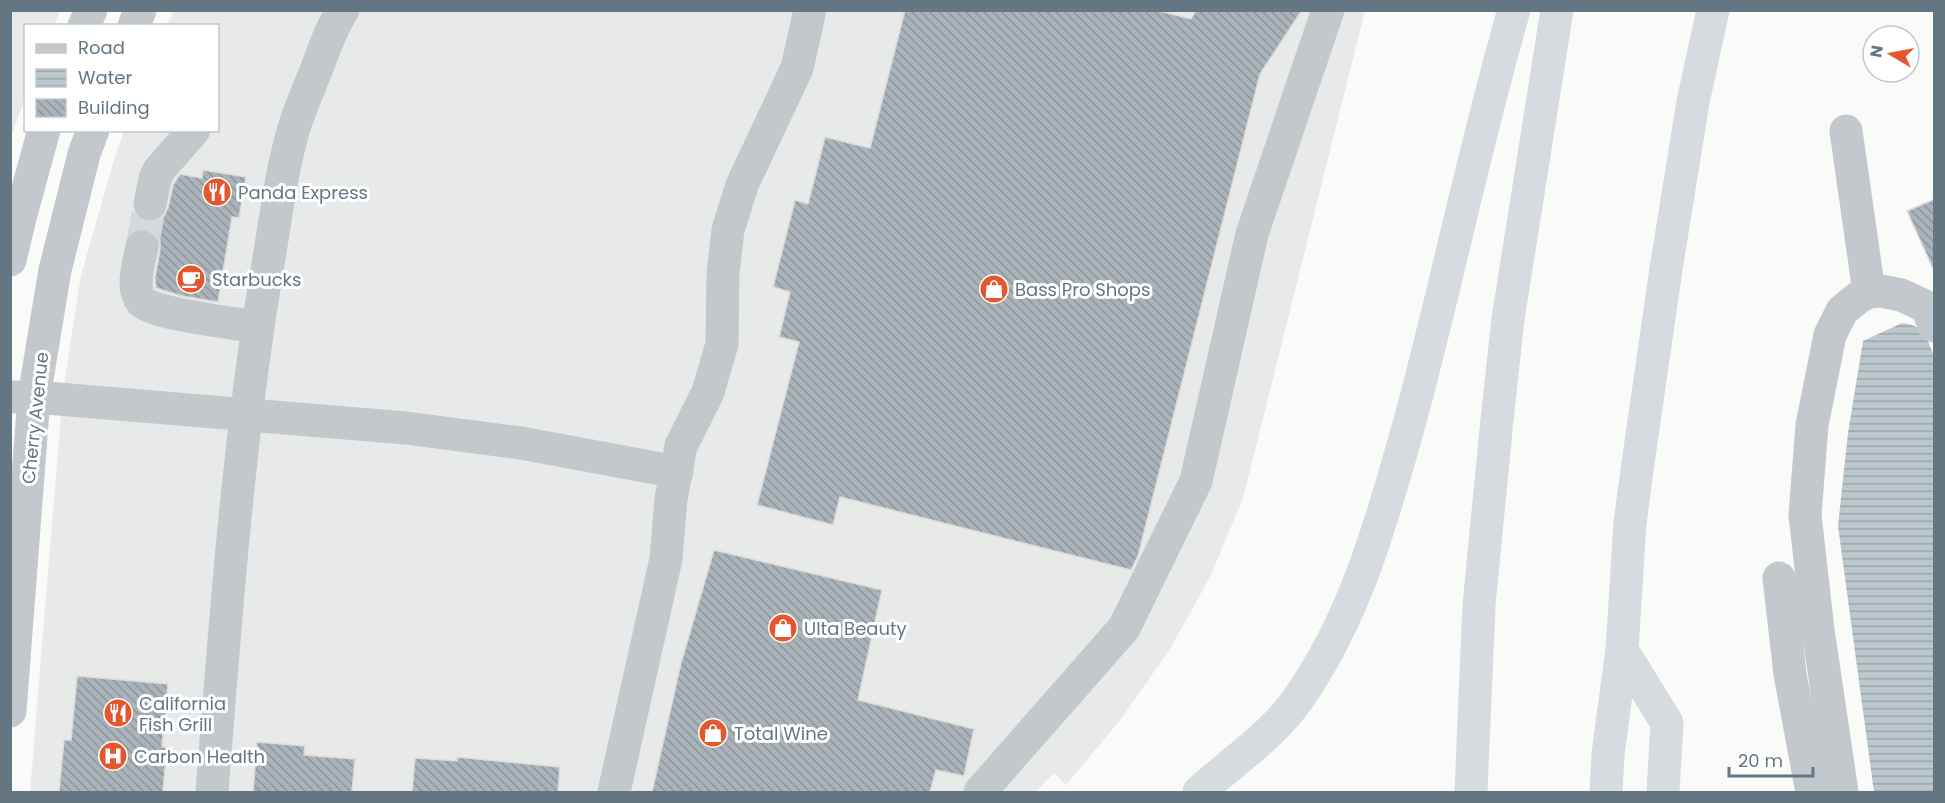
<svg xmlns="http://www.w3.org/2000/svg" width="1945" height="803" font-family="Poppins,sans-serif">
<defs>
<pattern id="water-rules" width="6" height="5" patternUnits="userSpaceOnUse" patternTransform="scale(1.5)"><rect width="6" height="5" fill="#bbc7cb"/><path d="M0 2.5h6" fill="none" stroke="#9ca6aa"/></pattern>
<pattern id="building-back-hatch" width="6" height="6" patternUnits="userSpaceOnUse" patternTransform="scale(1.5)"><rect width="6" height="6" fill="#aab3b9"/><path d="M-1 5l2 2M0 0l6 6M5-1l2 2" fill="none" stroke="#8e969c"/></pattern>
</defs>
<rect width="100%" height="100%" fill="#fafaf8"/>
<path fill="#e8e9e9" d="M 11,10 L 60,11 L 54,25 L 26,26 L 25,98 L 11,138 Z
M 174,11 L 1365,11 L 1243,498 L 1210,577 L 1170,649 L 1121,719 L 1066,785 L 1054,773 L 1036,792 L 30,792 L 63,391 L 81,275 L 113,163 L 124,131 L 218,130 L 218,26 L 167,25 Z"/>
<path fill="url(#water-rules)" d="M 1902,323 C 1925,326 1926,337 1934,356 L 1934,792 L 1874,792 L 1838,526 L 1848,433 L 1863,341 Z"/>
<path fill="url(#building-back-hatch)" stroke="#dcdcda" stroke-width="1.5" d="M 905,10 L 1155,10 L 1191,19 L 1196,10 L 1302,10 L 1260,74 L 1138,556 L 1131,570 L 840,497 L 833,525 L 757,505 L 799,342 L 779,337 L 790,292 L 773,287 L 795,200 L 808,204 L 825,137 L 870,148 Z
M 203,170 L 246,177 L 239,218 L 232,217 L 218,302 L 182,296 L 156,288 L 155,277 L 160,250 L 160,241 L 155,234 L 146,229 L 134,231 L 136,216 L 147,222 L 157,222 L 164,216 L 168,208 L 173,185 L 180,174 L 202,178 Z
M 1935,199 L 1935,273 L 1907,211 Z
M 714,550 L 882,590 L 858,700 L 974,729 L 964,776 L 936,770 L 930,792 L 652,792 L 681,663 Z
M 77,676 L 168,684 L 162,747 L 167,747 L 163,792 L 59,792 L 64,740 L 71,740 Z
M 257,742 L 305,746 L 304,755 L 355,759 L 352,792 L 253,792 Z
M 457,757 L 560,767 L 558,792 L 412,792 L 415,758 L 457,761 Z"/>
<g fill="none" stroke-linecap="round" stroke-linejoin="round">
<path stroke="#d5d9db" stroke-width="33" stroke-dasharray="33 16" stroke-linecap="butt" d="M 142,247 L 150,204"/>
<path stroke="#c3c8cc" stroke-width="33" d="M 84,26 L 91,10
M 134,26 L 140,10
M 1846,131 L 1869,292
M 150,204 L 155,179 L 159,170 L 194,130
M 142,247 C 139,263 130,288 142,302 C 152,313 238,324 257,327
M 10,260 L 21,214 L 44,130
M 10,397 L 34,397 L 406,428 L 521,443 L 677,472
M 1779,578 L 1790,674 L 1812,792
M 10,711 L 34,397 L 55,270 L 84,154 L 93,130
M 212,792 C 226,612 239,431 270,252 C 277,209 283,160 297,119 C 303,102 310,85 317,68 C 324,49 331,28 343,10
M 614,792 L 666,559 L 671,499 L 681,446 L 708,392 L 722,344 L 723,273 L 728,230 L 742,185 L 797,68 L 810,10
M 980,792 L 1124,628 L 1196,481 L 1252,234 L 1328,10
M 1842,792 L 1818,630 L 1805,515 L 1812,425 L 1830,335 L 1842,311 L 1859,297 L 1869,292 L 1881,291 L 1901,295 L 1927,307 L 1934,326"/>
<path stroke="#d6dbdf" stroke-width="33" d="M 1622,650 L 1667,723 L 1663,792
M 1199,792 C 1232,762 1272,736 1298,699 C 1356,616 1381,523 1408,428 C 1446,289 1474,148 1514,10
M 1471,792 L 1479,605 L 1497,420 L 1508,319 L 1557,10
M 1606,792 L 1608,754 L 1622,650 L 1630,523 L 1638,463 L 1666,269 L 1693,102 L 1713,10"/>
</g>
<defs>
<g id="restaurant-disc" transform="scale(1.5)"><circle r="9.5" fill="#e4572e" stroke="#fff"/><path d="M-5-6h1v4h1v-4h1v4h1v-4h1v5L-1.5 .5V6h-2V.5L-5-1ZM5-6V6H3V1.5H1.5Q1.5-4 5-6Z" fill="#fff"/></g>
<g id="cafe-disc" transform="scale(1.5)"><circle r="9.5" fill="#e4572e" stroke="#fff"/><path d="M-5.5-4.5H6V0H3Q3 3.5 0 3.5H-2.5Q-5.5 3.5-5.5 0ZM3-3.2v2h1.7v-2ZM-6 4.5H4V6H-6Z" fill="#fff"/></g>
<g id="shop-disc" transform="scale(1.5)"><circle r="9.5" fill="#e4572e" stroke="#fff"/><path d="M-5-2.5h2.3a2.7 3.5 0 0 1 5.4 0H5L5.5 6h-11ZM-1.5-2.5h3a1.5 2.3 0 0 0-3 0Z" fill="#fff"/></g>
<g id="hospital-disc" transform="scale(1.5)"><circle r="9.5" fill="#e4572e" stroke="#fff"/><path d="M-5-5h3v3.5h4V-5h3V5h-3V1.5h-4V5h-3Z" fill="#fff"/></g>
</defs>
<g fill-rule="evenodd">
<use href="#restaurant-disc" x="217" y="192"/>
<use href="#cafe-disc" x="191" y="279"/>
<use href="#shop-disc" x="994" y="289"/>
<use href="#shop-disc" x="783" y="628"/>
<use href="#restaurant-disc" x="118" y="713"/>
<use href="#shop-disc" x="713" y="733"/>
<use href="#hospital-disc" x="113" y="756"/>
</g>
<g text-anchor="middle" dominant-baseline="central" stroke-width="6" stroke-linejoin="round" paint-order="stroke">
<g font-size="18" fill="#657683" stroke="#fff" text-anchor="start">
<text x="238" y="192">Panda Express</text>
<text x="212" y="279">Starbucks</text>
<text x="1015" y="289">Bass Pro Shops</text>
<text x="804" y="628">Ulta Beauty</text>
<text x="139" y="703">California<tspan x="139" dy="21">Fish Grill</tspan></text>
<text x="734" y="733">Total Wine</text>
<text x="134" y="756">Carbon Health</text>
</g>
<g font-size="18" fill="#657683" stroke="#fff">
<text transform="translate(35 418) rotate(-84)">Cherry Avenue</text>
</g>
</g>
<rect width="1945" height="803" fill="none" stroke="#657683" stroke-width="24"/>
<rect x="24" y="24" width="195" height="108" fill="#ffffff" stroke="#c1c8cd" stroke-width="1.5"/>
<rect x="36" y="44" width="30" height="9" fill="#c3c8cc" stroke="#c1c8cd" stroke-width="1.5"/>
<text x="78" y="54" font-size="18" fill="#657683">Road</text>
<rect x="36" y="69" width="30" height="18" fill="url(#water-rules)" stroke="#c1c8cd" stroke-width="1.5"/>
<text x="78" y="84" font-size="18" fill="#657683">Water</text>
<rect x="36" y="99" width="30" height="18" fill="url(#building-back-hatch)" stroke="#c1c8cd" stroke-width="1.5"/>
<text x="78" y="114" font-size="18" fill="#657683">Building</text>
<g transform="translate(1891 54) rotate(280)"><circle r="28" fill="#ffffff" stroke="#c1c8cd" stroke-width="1.5"/>
<path d="M0-4.5L10 22L0 15L-10 22Z" fill="#e4572e"/>
<text y="-9" font-size="16" font-weight="bold" text-anchor="middle" fill="#657683">N</text>
</g>
<path d="M1729 767v9h84v-9" fill="none" stroke="#657683" stroke-width="3"/>
<text x="1738" y="767" font-size="18" fill="#657683" stroke="#ffffff" stroke-width="4.5" paint-order="stroke">20 m</text>
</svg>
